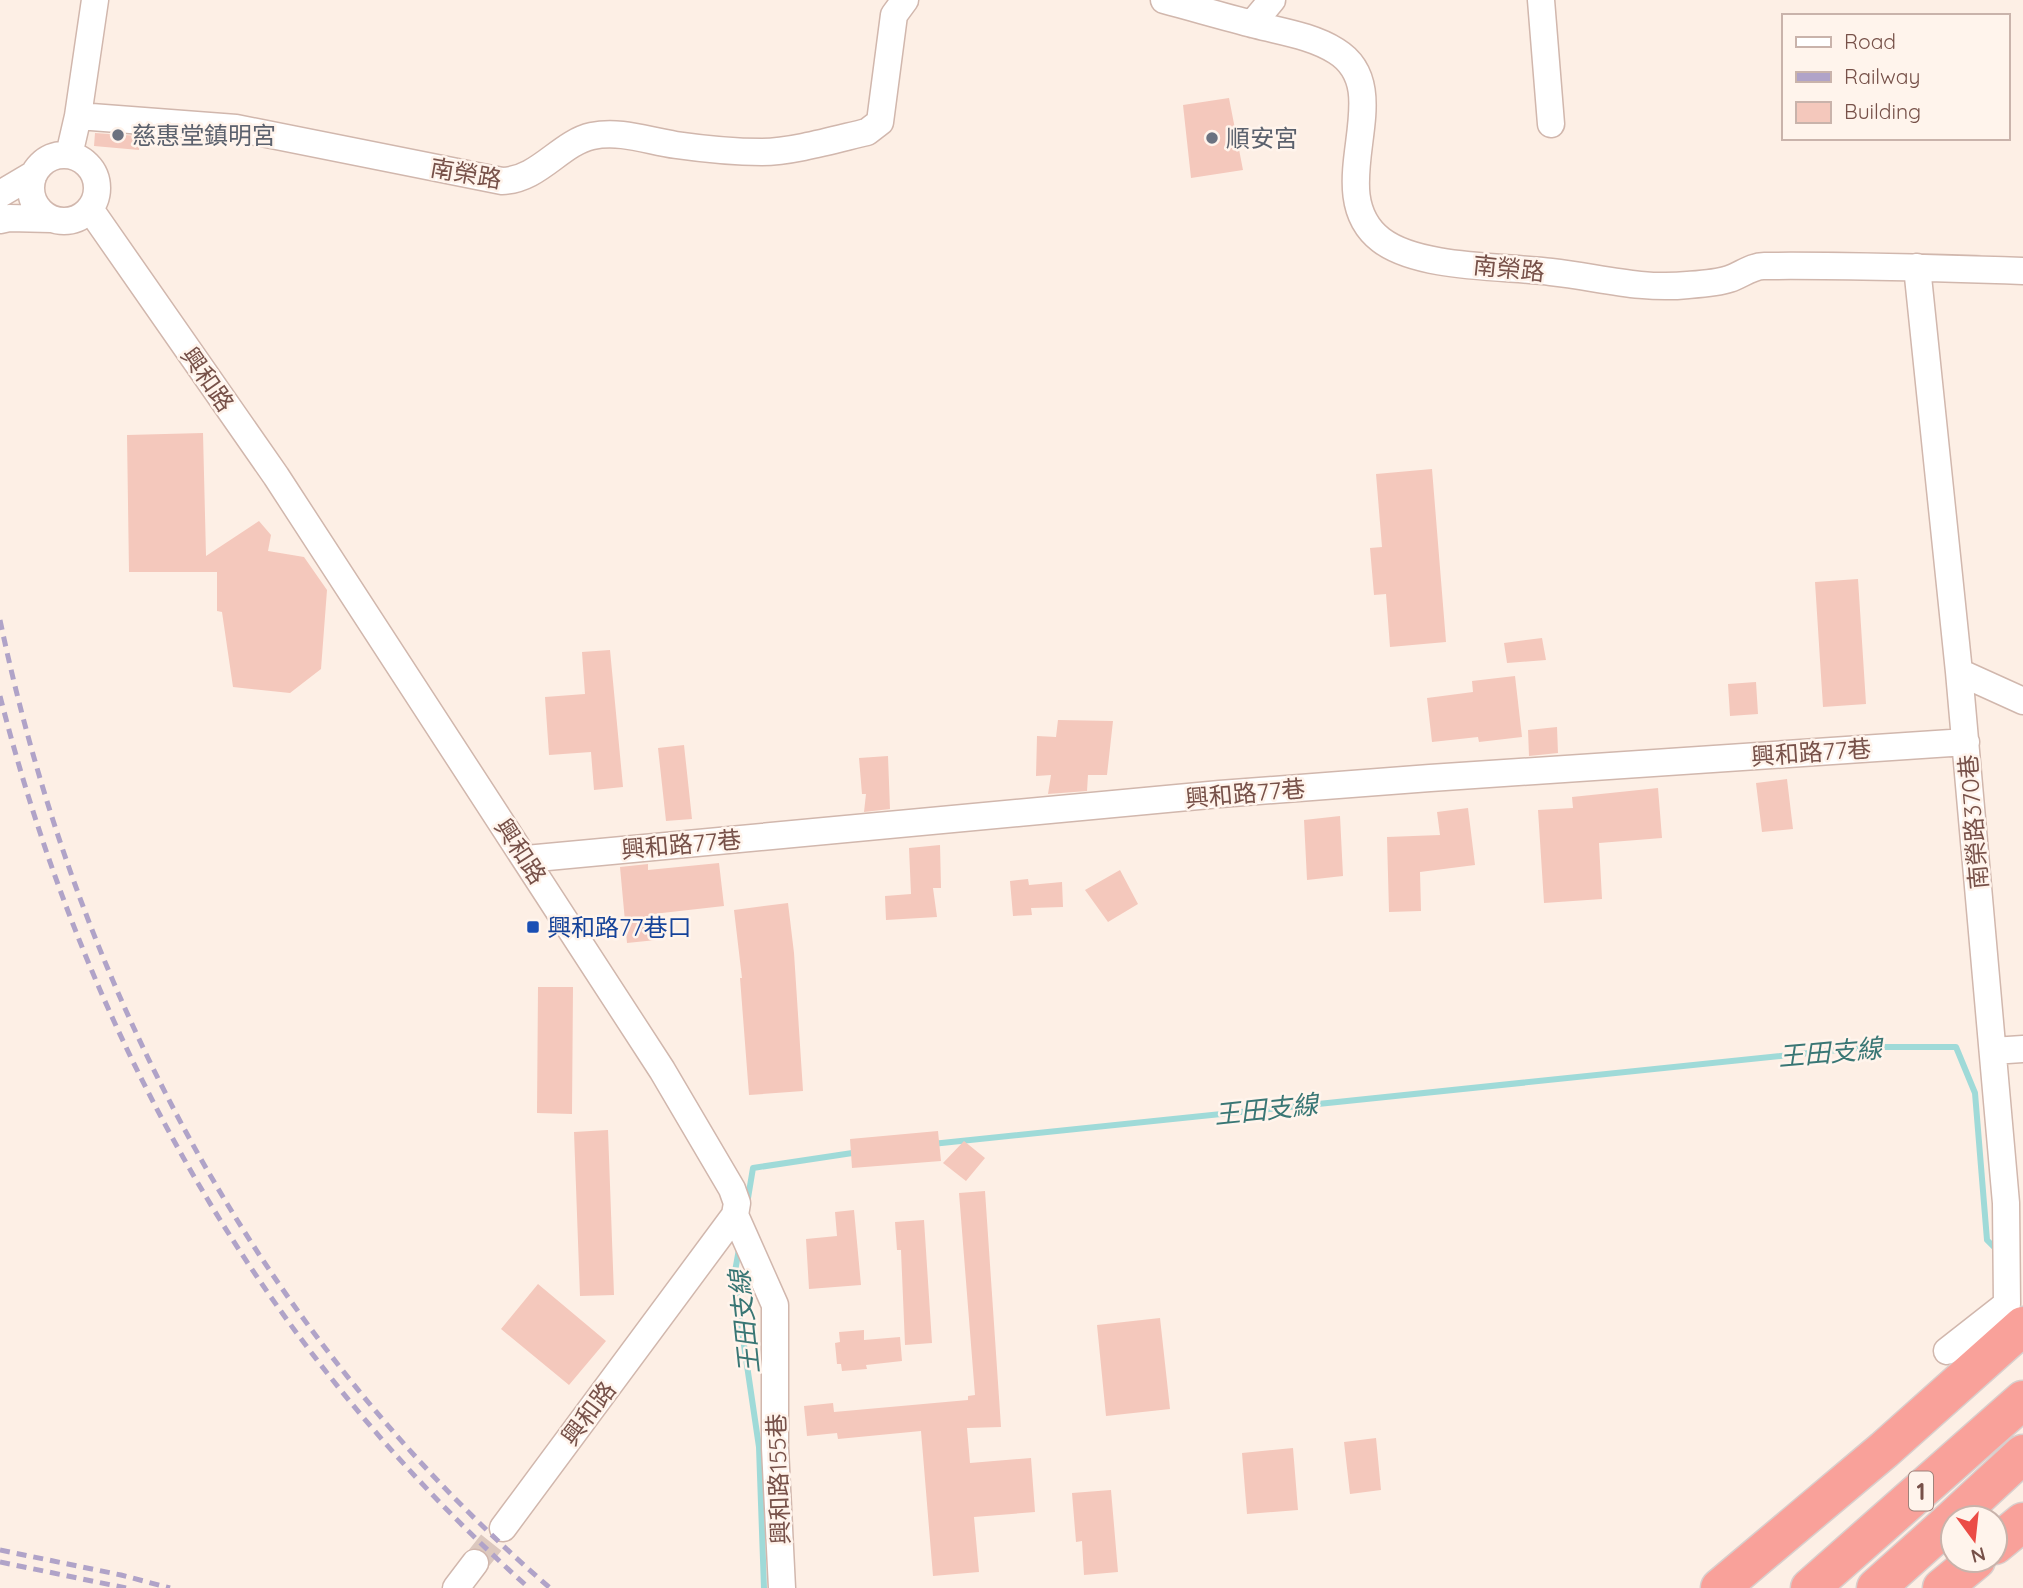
<svg xmlns="http://www.w3.org/2000/svg" width="2023" height="1588" font-family="Quicksand,'Noto Sans TC',sans-serif">
<rect width="100%" height="100%" fill="#fdefe5"/>
<g fill="none" stroke-linecap="round" stroke-linejoin="round">
<path stroke="#9fdad8" stroke-width="6" d="M 932,1144 L 1867,1047 L 1956,1047 L 1975,1093 L 1987,1240 L 1998,1251
M 747,1204 L 753,1168 L 859,1152
M 739,1249 L 734,1277 L 759,1447 L 764,1588"/>
</g>
<path fill="#f4c8bc" d="M 1229,98 L 1243,170 L 1191,178 L 1183,105 Z
M 95,133 L 140,136 L 139,150 L 94,146 Z
M 203,433 L 206,556 L 259,521 L 271,535 L 268,551 L 304,557 L 327,590 L 321,669 L 290,693 L 233,687 L 222,612 L 217,611 L 217,572 L 129,572 L 127,435 Z
M 1432,469 L 1446,642 L 1390,647 L 1386,594 L 1374,595 L 1370,548 L 1382,547 L 1376,474 Z
M 1858,579 L 1866,704 L 1823,707 L 1815,582 Z
M 1542,638 L 1546,660 L 1507,663 L 1504,643 Z
M 610,650 L 623,787 L 594,790 L 591,752 L 549,755 L 545,697 L 585,694 L 582,652 Z
M 1515,676 L 1522,737 L 1479,742 L 1478,737 L 1432,742 L 1427,698 L 1473,692 L 1472,681 Z
M 1756,682 L 1758,714 L 1730,716 L 1728,684 Z
M 1058,720 L 1113,721 L 1107,775 L 1088,775 L 1087,791 L 1048,794 L 1051,775 L 1036,776 L 1037,736 L 1056,737 Z
M 1557,727 L 1558,753 L 1529,756 L 1528,730 Z
M 684,745 L 692,819 L 666,821 L 658,748 Z
M 888,756 L 890,809 L 864,812 L 866,794 L 862,794 L 859,758 Z
M 1787,779 L 1793,829 L 1762,832 L 1756,783 Z
M 1658,788 L 1662,838 L 1599,843 L 1602,899 L 1544,903 L 1538,810 L 1573,808 L 1572,797 Z
M 1468,808 L 1475,865 L 1420,872 L 1421,911 L 1389,912 L 1387,837 L 1440,835 L 1437,812 Z
M 1340,816 L 1343,876 L 1307,880 L 1304,820 Z
M 940,845 L 941,888 L 933,888 L 937,917 L 886,920 L 885,896 L 911,894 L 909,848 Z
M 719,863 L 724,906 L 653,914 L 656,940 L 627,943 L 620,867 L 648,864 L 648,870 Z
M 1120,870 L 1138,904 L 1108,922 L 1085,890 Z
M 1028,879 L 1029,885 L 1062,882 L 1063,907 L 1031,908 L 1032,915 L 1013,916 L 1010,881 Z
M 788,903 L 794,953 L 803,1091 L 749,1095 L 740,978 L 742,978 L 734,910 Z
M 538,987 L 573,987 L 572,1114 L 537,1113 Z
M 608,1130 L 614,1295 L 580,1296 L 574,1132 Z
M 938,1131 L 941,1161 L 852,1168 L 850,1139 Z
M 964,1141 L 985,1158 L 966,1181 L 943,1163 Z
M 985,1191 L 1001,1427 L 967,1428 L 970,1463 L 1031,1458 L 1035,1512 L 974,1517 L 979,1572 L 933,1576 L 921,1431 L 838,1439 L 837,1433 L 807,1436 L 804,1406 L 833,1403 L 834,1412 L 968,1400 L 968,1396 L 975,1395 L 959,1193 Z
M 854,1210 L 861,1285 L 809,1289 L 806,1239 L 837,1236 L 835,1212 Z
M 924,1220 L 932,1343 L 905,1345 L 901,1250 L 897,1250 L 895,1222 Z
M 538,1284 L 606,1341 L 569,1385 L 501,1329 Z
M 1160,1318 L 1170,1409 L 1106,1416 L 1097,1325 Z
M 864,1330 L 864,1340 L 900,1337 L 902,1361 L 866,1365 L 867,1369 L 842,1371 L 841,1364 L 837,1364 L 835,1343 L 840,1342 L 839,1332 Z
M 1376,1438 L 1381,1490 L 1350,1494 L 1344,1442 Z
M 1293,1448 L 1298,1510 L 1247,1514 L 1242,1453 Z
M 1111,1490 L 1118,1572 L 1084,1575 L 1082,1541 L 1076,1542 L 1072,1493 Z"/>
<g fill="none" stroke-linecap="round" stroke-linejoin="round">
<path stroke="#dcc8be" stroke-width="26" stroke-dasharray="26 13" stroke-linecap="butt" d="M 475,1563 L 503,1528"/>
<g stroke="#d1b7ad" stroke-width="29">
<path id="minor" d="M 1164,0 C 1194,8 1225,17 1256,25 C 1283,32 1312,36 1336,51 C 1401,91 1318,191 1381,240 C 1419,269 1504,266 1551,272 C 1598,277 1639,290 1688,285 C 1701,284 1717,283 1729,279 C 1741,275 1752,266 1764,266 C 1850,265 1937,268 2023,271
M 1541,0 L 1551,124
M 1252,24 L 1272,0
M 78,116 L 236,128 L 502,181 C 539,180 560,143 592,136 C 621,130 648,141 676,145 C 704,149 734,152 762,152 C 792,152 837,139 867,132 L 880,122 L 894,15 L 905,0
M 69,155 L 78,116 L 95,0
M31 188a33 33 0 1 1 66 0a33 33 0 1 1-66 0Z
M 0,194 L 34,174
M 90,209 L 276,476 L 662,1070 L 732,1189 L 737,1203 L 735,1215 L 503,1528
M 0,220 L 9,218 L 51,219
M 1917,267 L 1959,672 L 2006,1203 L 2007,1304 L 1947,1351
M 1959,672 L 2023,701
M 526,859 L 1220,794 L 1430,778 L 1966,742
M 1993,1051 L 2023,1049
M 735,1215 L 775,1305 L 775,1448 L 782,1588
M 456,1588 L 475,1563"/>
</g>
<g stroke="#d9cecc" stroke-width="41">
<path id="highway" d="M 1954,1518 L 2023,1454
M 1995,1545 L 2023,1522
M 1720,1588 L 1884,1450 L 2023,1326
M 1810,1588 L 2023,1400
M 1876,1588 L 1953,1519
M 1942,1588 L 1976,1560"/>
</g>
<use href="#minor" stroke="#fff" stroke-width="26"/>
<use href="#highway" stroke="#f9a19a" stroke-width="38"/>
<path stroke="#b0a3c8" stroke-width="5" stroke-dasharray="10 7" stroke-linecap="butt" d="M 0,620 C 78,992 260,1337 550,1588
M 0,696 C 88,1041 262,1350 529,1588
M 0,1550 L 121,1575 L 170,1588
M 0,1562 L 126,1588"/>
</g>
<g fill="#6b7280" stroke="#fff4ec" stroke-width="2.5">
<circle cx="118" cy="135" r="7"/>
<circle cx="1212" cy="138" r="7"/>
</g>
<rect fill="#1a4fb4" stroke="#fff4ec" stroke-width="2.5" x="526" y="920" width="14" height="14" rx="3.5"/>
<g text-anchor="middle" dominant-baseline="central" stroke-width="5" stroke-linejoin="round" paint-order="stroke">
<rect fill="#fff4ec" stroke="#a0827a" stroke-width="2" x="1909" y="1471.5" width="24" height="39" rx="5"/>
<g font-size="23" font-weight="bold" fill="#775149">
<text x="1921" y="1491">1</text>
</g>
<g font-size="24" fill="#5b616d" stroke="#fff4ec" text-anchor="start">
<text x="132" y="135">慈惠堂鎮明宮</text>
<text x="1226" y="138">順安宮</text>
</g>
<g font-size="24" fill="#775149" stroke="#fff4ec">
<text transform="translate(466 173) rotate(10)">南榮路</text>
<text transform="translate(1509 268) rotate(6)">南榮路</text>
<text transform="translate(208 379) rotate(55)">興和路</text>
<text transform="translate(1811 752) rotate(-4)">興和路77巷</text>
<text transform="translate(1245 793) rotate(-5)">興和路77巷</text>
<text transform="translate(1973 822) rotate(-95)">南榮路370巷</text>
<text transform="translate(681 844) rotate(-5)">興和路77巷</text>
<text transform="translate(521 851) rotate(57)">興和路</text>
<text transform="translate(588 1413) rotate(-53)">興和路</text>
<text transform="translate(778 1479) rotate(-92)">興和路155巷</text>
</g>
<g font-size="24" fill="#164399" stroke="#fff4ec" text-anchor="start">
<text x="547" y="927">興和路77巷口</text>
</g>
<g font-size="26" font-style="italic" fill="#397674" stroke="#fff4ec">
<text transform="translate(1830 1052) rotate(-5)">王田支線</text>
<text transform="translate(1266 1109) rotate(-6)">王田支線</text>
<text transform="translate(744 1322) rotate(-96)">王田支線</text>
</g>
</g>
<rect x="1782" y="14" width="228" height="126" fill="#fff4ec" stroke="#c9b3ab" stroke-width="2"/>
<rect x="1796" y="37" width="35" height="10" fill="#ffffff" stroke="#c9b3ab" stroke-width="2"/>
<text x="1844" y="49" font-size="21" fill="#775149">Road</text>
<rect x="1796" y="72" width="35" height="10" fill="#b0a3c8" stroke="#c9b3ab" stroke-width="2"/>
<text x="1844" y="84" font-size="21" fill="#775149">Railway</text>
<rect x="1796" y="102" width="35" height="21" fill="#f4c8bc" stroke="#c9b3ab" stroke-width="2"/>
<text x="1844" y="119" font-size="21" fill="#775149">Building</text>
<g transform="translate(1974 1539) rotate(165)"><circle r="33" fill="#fff4ec" stroke="#c9b3ab" stroke-width="2"/>
<path d="M0-5L12 26L0 18L-12 26Z" fill="#eb4c46"/>
<text y="-10" font-size="19" font-weight="bold" text-anchor="middle" fill="#775149">N</text>
</g>
</svg>
